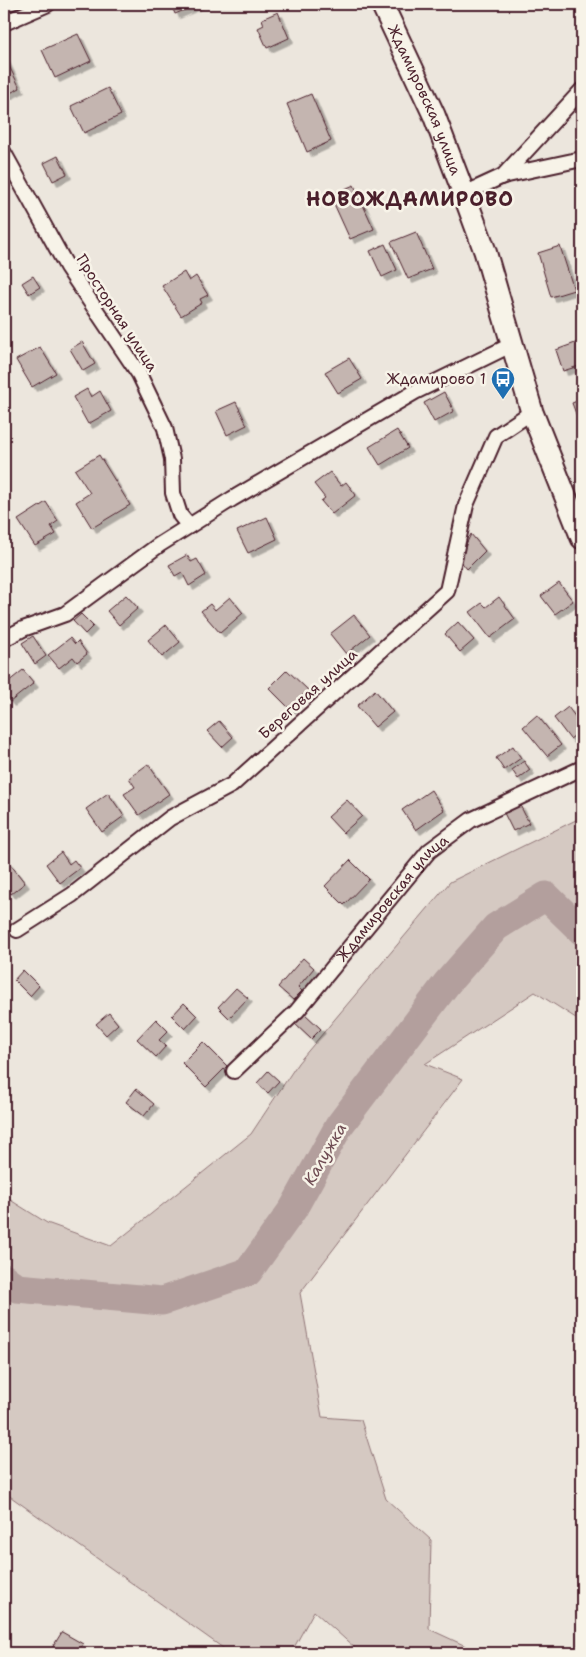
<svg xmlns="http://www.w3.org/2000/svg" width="586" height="1657" font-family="'Shantell Sans',sans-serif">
<defs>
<filter id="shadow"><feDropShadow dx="4.5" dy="4.5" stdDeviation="0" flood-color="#0004"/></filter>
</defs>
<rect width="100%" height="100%" fill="#ece6dd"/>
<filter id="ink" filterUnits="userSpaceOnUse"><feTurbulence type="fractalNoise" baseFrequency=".02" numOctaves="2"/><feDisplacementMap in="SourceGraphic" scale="10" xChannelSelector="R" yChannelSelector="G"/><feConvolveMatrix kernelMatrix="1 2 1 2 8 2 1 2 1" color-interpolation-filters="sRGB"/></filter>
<g filter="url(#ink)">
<path fill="#d5c9c2" stroke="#907476" d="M 582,817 L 582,1022 L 535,992 L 425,1064 L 463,1079 L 300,1293 L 322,1417 L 361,1420 L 386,1499 L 431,1540 L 429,1629 L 481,1653 L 353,1653 L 356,1649 L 314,1611 L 291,1653 L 230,1653 L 4,1492 L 4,1196 L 47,1223 L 111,1246 L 251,1134 L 298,1063 L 450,882 Z"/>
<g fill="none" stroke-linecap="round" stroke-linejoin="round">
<path stroke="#b39f9d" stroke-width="29" d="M 4,1278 L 17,1288 L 162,1301 L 248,1272 L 293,1209 L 339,1126 L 447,983 L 496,927 L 546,896 L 582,931"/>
</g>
<path fill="#c4b5b0" stroke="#4a1f2b" filter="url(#shadow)" d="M 171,4 L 199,4 L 175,14 Z
M 278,12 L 289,38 L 267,48 L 258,28 L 264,25 L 262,19 Z
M 78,34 L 91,61 L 55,78 L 42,50 Z
M 4,56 L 20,88 L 4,96 Z
M 108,88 L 121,115 L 84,133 L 71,106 Z
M 311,94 L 331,141 L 307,152 L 287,104 Z
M 58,156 L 67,174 L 53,181 L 44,163 Z
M 354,185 L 374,229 L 350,239 L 330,195 Z
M 416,232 L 432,269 L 408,279 L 391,242 Z
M 385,244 L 397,270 L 382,277 L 370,251 Z
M 560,246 L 574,290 L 551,297 L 538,253 Z
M 184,272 L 189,281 L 196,276 L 208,295 L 200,299 L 202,303 L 181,316 L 162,286 Z
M 33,276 L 40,287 L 29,294 L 22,283 Z
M 82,342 L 95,364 L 83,371 L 70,349 Z
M 578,342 L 582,354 L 582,365 L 563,371 L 556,350 Z
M 40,347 L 56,373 L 32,387 L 16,360 Z
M 349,358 L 362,379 L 338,393 L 325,372 Z
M 87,389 L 91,397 L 100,391 L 111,411 L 88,424 L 73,397 Z
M 444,392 L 454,411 L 434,422 L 424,403 Z
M 582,399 L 582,430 L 572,403 Z
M 236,402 L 247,425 L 227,435 L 216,411 Z
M 397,430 L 408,448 L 380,465 L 369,447 Z
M 99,455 L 130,505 L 92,528 L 76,502 L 90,493 L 75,470 Z
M 330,472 L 341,486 L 346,482 L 356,495 L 332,514 L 321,501 L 325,498 L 314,484 Z
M 46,502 L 58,521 L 51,526 L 56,534 L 35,546 L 18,520 Z
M 267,517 L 277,539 L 248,553 L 237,531 Z
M 471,534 L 485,551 L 467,569 L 459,559 Z
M 187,555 L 191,562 L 197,559 L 206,575 L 189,586 L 182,572 L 175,576 L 169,565 Z
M 559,583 L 573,601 L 555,614 L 541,596 Z
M 126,595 L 138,608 L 119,625 L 107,611 Z
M 230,597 L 243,613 L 220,633 L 201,611 L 210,604 L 215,610 Z
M 499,597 L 515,619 L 490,638 L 470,612 L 482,603 L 486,607 Z
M 81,614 L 93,626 L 85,634 L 73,621 Z
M 354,615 L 370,635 L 346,654 L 330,634 Z
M 458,622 L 474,640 L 460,652 L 445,634 Z
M 166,625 L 180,642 L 162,657 L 148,640 Z
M 33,636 L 46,656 L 35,664 L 22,643 Z
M 70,638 L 75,644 L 78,641 L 87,654 L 77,662 L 73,657 L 59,668 L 48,655 Z
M 23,670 L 34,683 L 10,702 L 4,695 L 4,680 L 6,678 L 8,682 Z
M 287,670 L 308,690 L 290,709 L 269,688 Z
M 375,690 L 393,712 L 375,727 L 357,706 Z
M 568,707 L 582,726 L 582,730 L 570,739 L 554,718 Z
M 537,715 L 561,745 L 547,756 L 523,727 Z
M 219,721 L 233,737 L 222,747 L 207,731 Z
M 513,746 L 521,758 L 504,770 L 496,758 Z
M 524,761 L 530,770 L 518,779 L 512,770 Z
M 148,764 L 169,794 L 139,815 L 124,794 L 135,787 L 129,778 Z
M 431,790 L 444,810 L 416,830 L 402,810 Z
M 108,793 L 124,816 L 102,832 L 86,809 Z
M 347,800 L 362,816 L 343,833 L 328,817 Z
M 520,805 L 529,823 L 513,831 L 504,813 Z
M 61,852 L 69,864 L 74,860 L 80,868 L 60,883 L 46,864 Z
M 7,860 L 25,883 L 11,894 L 4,885 L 4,862 Z
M 350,860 L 369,879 L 344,905 L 325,886 Z
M 303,958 L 314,968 L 298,987 L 302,991 L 293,1000 L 278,987 Z
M 23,970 L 39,986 L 30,996 L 14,980 Z
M 236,988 L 248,998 L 229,1018 L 218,1007 Z
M 184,1003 L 197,1016 L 185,1029 L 172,1016 Z
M 109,1013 L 118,1024 L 106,1035 L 96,1024 Z
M 304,1013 L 321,1029 L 311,1039 L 294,1023 Z
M 156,1019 L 168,1031 L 159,1040 L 166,1046 L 156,1057 L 137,1039 Z
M 203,1042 L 227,1066 L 206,1087 L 182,1063 Z
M 268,1071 L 279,1081 L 268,1093 L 257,1083 Z
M 136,1089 L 154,1104 L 144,1116 L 126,1102 Z
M 62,1632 L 83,1644 L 77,1653 L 55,1653 L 57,1651 L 52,1648 Z"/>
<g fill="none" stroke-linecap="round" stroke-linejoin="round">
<g stroke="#4a1f2b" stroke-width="18">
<g id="street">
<path d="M 4,23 L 48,4"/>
<path d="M 4,153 L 67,267 L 139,374 L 165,428 L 172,459 L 173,493 L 180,515 L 189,526"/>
<path d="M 503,176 L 582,159"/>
<path d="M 464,194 L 503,176 L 582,90"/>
<path d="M 4,639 L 23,629 L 65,614 L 159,545 L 232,499 L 415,392 L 511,345"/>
<path d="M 17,930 L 72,895 L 170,818 L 232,785 L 447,591 L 466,505 L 496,436 L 532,412"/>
<path id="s1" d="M 234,1071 L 297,1011 L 429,851 L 471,820 L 582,768"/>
</g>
</g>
<g stroke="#4a1f2b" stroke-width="25">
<g id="primary">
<path id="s2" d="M 382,4 L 434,115 L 464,194 L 485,251 L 532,412 L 582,538"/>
</g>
</g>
<use href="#street" stroke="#f7f3e8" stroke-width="14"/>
<use href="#primary" stroke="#f7f3e8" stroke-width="21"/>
</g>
</g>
<defs>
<g id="bus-pin" transform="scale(1.25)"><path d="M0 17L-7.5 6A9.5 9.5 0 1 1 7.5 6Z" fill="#1f6fb2" stroke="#f7f3e8"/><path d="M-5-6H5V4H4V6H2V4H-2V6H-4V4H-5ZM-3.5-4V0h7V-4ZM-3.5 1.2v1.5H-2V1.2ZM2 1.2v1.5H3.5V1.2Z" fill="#fff"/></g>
</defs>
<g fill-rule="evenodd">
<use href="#bus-pin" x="503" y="379"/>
</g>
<g text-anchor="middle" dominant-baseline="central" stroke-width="5" stroke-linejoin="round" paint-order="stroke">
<g font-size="15" fill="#4a1f2b" stroke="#f7f3e8">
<text stroke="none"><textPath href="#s2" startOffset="105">Ждамировская улица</textPath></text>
<text transform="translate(117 313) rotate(57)">Просторная улица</text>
<text transform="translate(308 694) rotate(-42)">Береговая улица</text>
<text stroke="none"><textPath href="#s1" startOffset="235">Ждамировская улица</textPath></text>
</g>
<g font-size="15" fill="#4a1f2b" stroke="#f7f3e8" text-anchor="end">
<text x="486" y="379">Ждамирово 1</text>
</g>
<g font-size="16" font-style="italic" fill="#6f4c53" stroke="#f7f3e8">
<text transform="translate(325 1154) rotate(-60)">Калужка</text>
</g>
<g font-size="20" font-weight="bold" letter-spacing="1" fill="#4a1f2b" stroke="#f7f3e8">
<text x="410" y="199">НОВОЖДАМИРОВО</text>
</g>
</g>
<rect width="586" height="1657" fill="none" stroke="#f7f3e8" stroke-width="20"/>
<rect x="10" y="10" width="566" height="1637" fill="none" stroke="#4a1f2b" stroke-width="2" filter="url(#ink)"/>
</svg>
